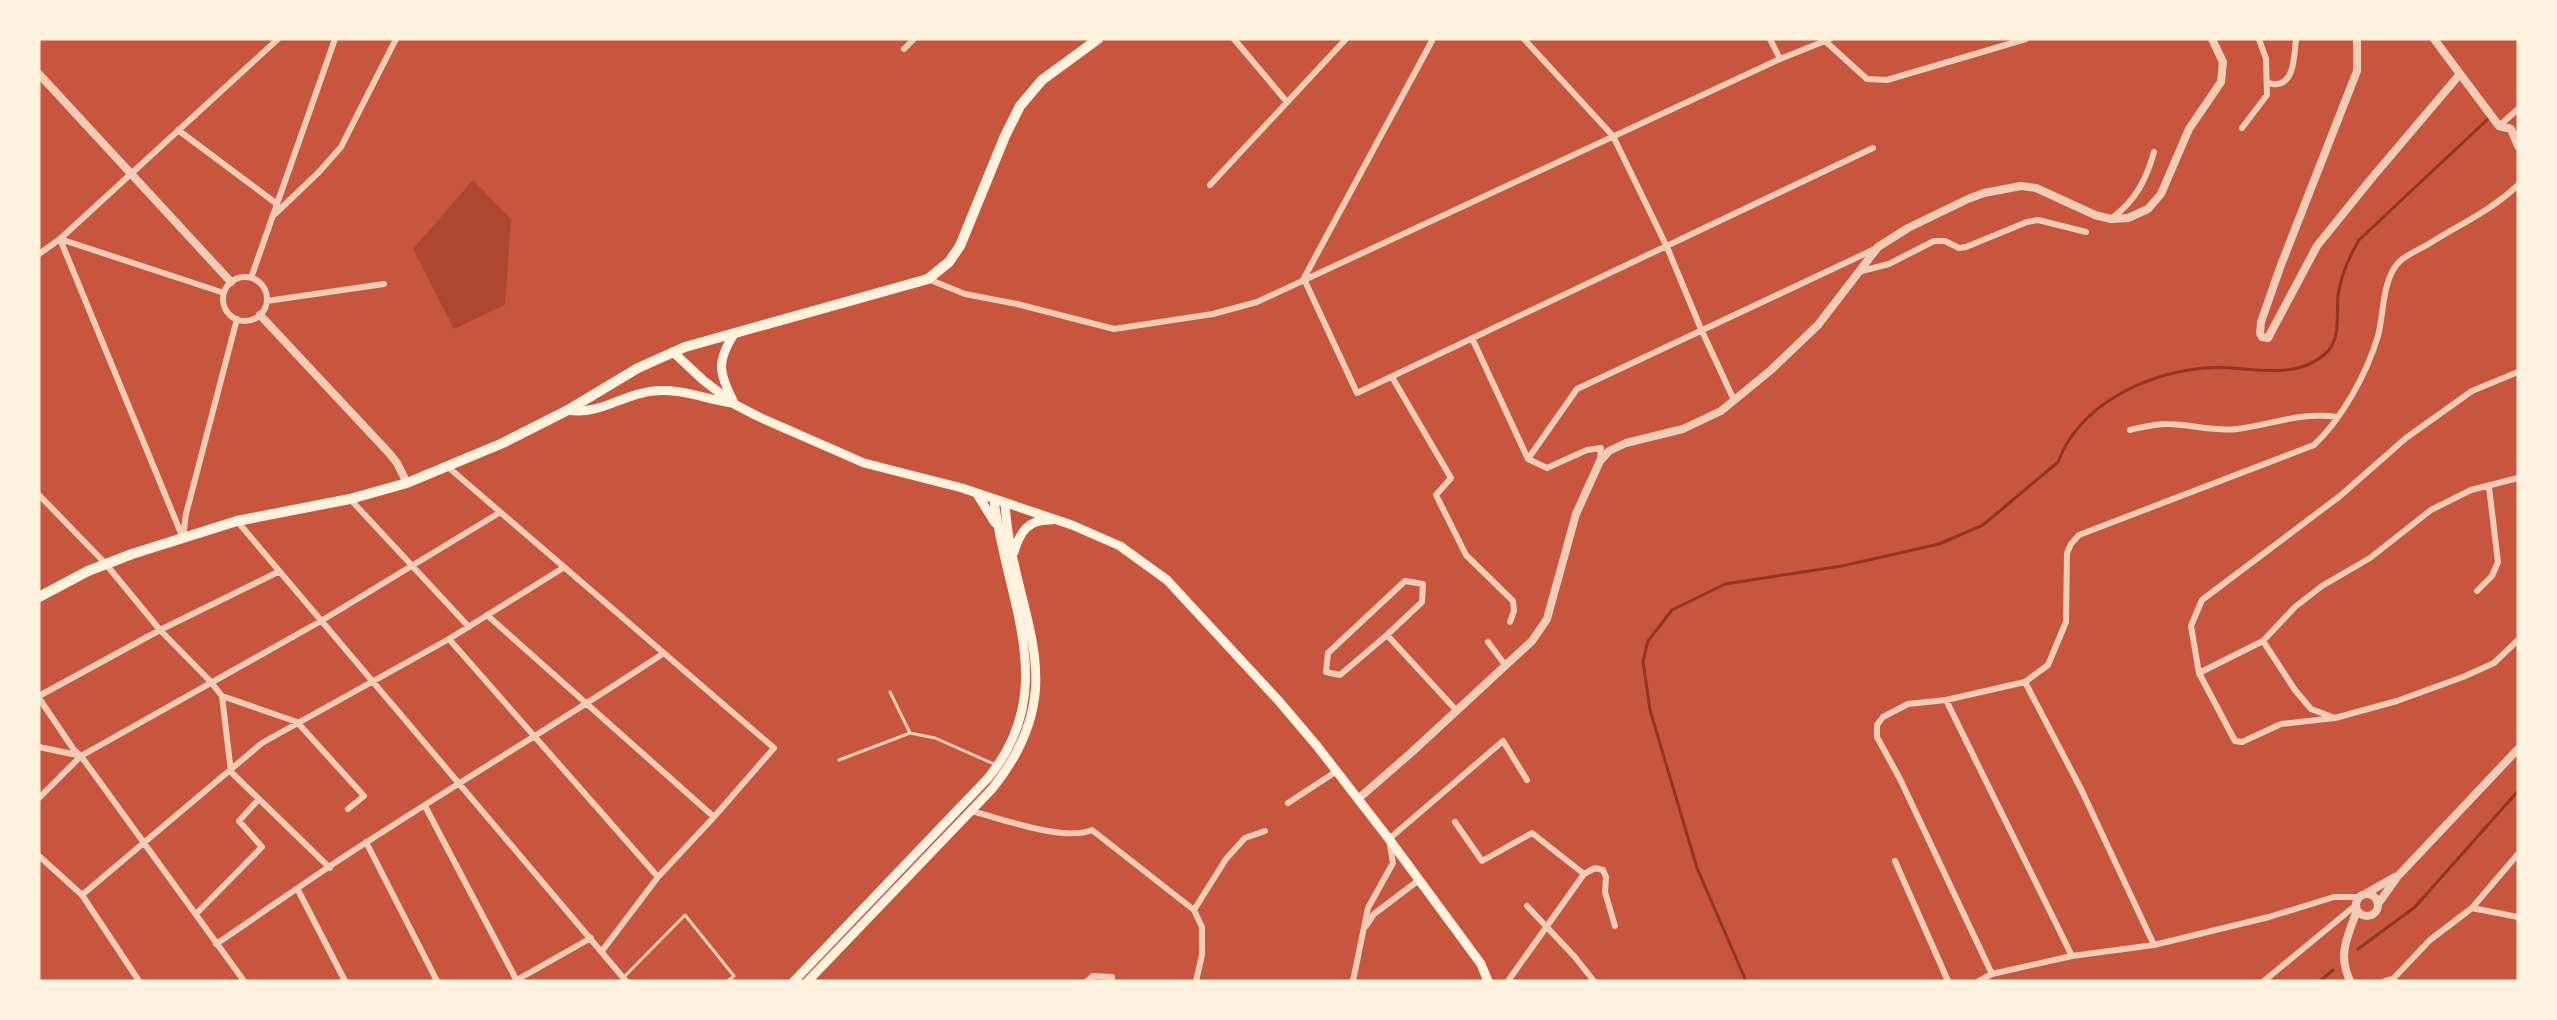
<svg xmlns="http://www.w3.org/2000/svg" width="2557" height="1020" font-family="'Source Sans 3',sans-serif">
<rect width="100%" height="100%" fill="#c8553d"/>
<path fill="#ae4732" d="M 473,180 L 511,219 L 505,305 L 454,329 L 413,249 Z"/>
<g fill="none" stroke-linecap="round" stroke-linejoin="round">
<path stroke="#8f3625" stroke-width="3" d="M 2358,949 L 2415,907 L 2518,791
M 1746,981 L 1697,868 L 1650,710 L 1643,661 L 1648,641 L 1672,610 L 1725,584 L 1842,566 L 1939,544 L 1983,525 L 2058,462 C 2080,404 2145,374 2204,368 C 2242,364 2291,383 2324,355 C 2342,340 2336,316 2338,295 C 2341,276 2349,257 2359,240 L 2490,117
M 2320,981 L 2333,970"/>
<path stroke="#f1ccb7" stroke-width="3" d="M 890,692 L 910,733
M 839,760 L 910,733 L 935,738 L 994,764
M 623,978 L 685,915 L 734,976 L 728,981"/>
<path stroke="#f1ccb7" stroke-width="6" d="M 1234,39 L 1287,102
M 1524,39 L 1613,136 L 1667,247 L 1701,329 L 1734,400
M 1770,39 L 1780,59
M 1825,41 L 1867,79 L 1887,80 L 2026,39
M 904,49 L 914,39
M 2268,83 C 2295,91 2294,57 2296,39
M 2499,126 L 2518,109
M 2242,128 L 2267,95 L 2266,59 L 2259,39
M 178,130 L 277,204
M 1210,185 L 1346,39
M 275,214 L 319,172 L 341,147 L 396,39
M 2111,219 C 2135,201 2146,181 2154,152
M 60,239 L 183,538
M 60,239 L 224,293
M 39,254 L 60,239 L 278,39
M 1858,272 L 1889,264 L 1934,241 L 1945,241 L 1959,248 L 1966,247 L 2027,222 L 2038,220 L 2086,232
M223 299a22 22 0 1 1 44 0a22 22 0 1 1-44 0Z
M 251,278 L 335,39
M 1304,278 L 1433,39
M 928,279 L 965,294 L 1017,304 L 1114,329 L 1213,314 L 1257,302 L 1780,59 L 1830,39
M 1304,279 L 1357,393 L 1873,148
M 267,301 L 384,284
M 1472,338 L 1528,459 L 1577,389 L 1875,249
M 1392,377 L 1451,478 L 1436,495 L 1466,555 L 1513,601 L 1514,611 L 1510,622
M 2130,430 C 2143,427 2154,424 2167,424 C 2190,424 2213,432 2237,429 C 2275,424 2298,412 2338,417
M 1528,459 L 1547,468 L 1587,450 L 1601,448 L 1600,461
M 448,467 L 774,748 L 714,817 L 658,877 L 602,951
M 39,495 L 105,563 L 160,630 L 210,681 L 222,696 L 231,772 L 330,868
M 350,499 L 469,627
M 237,521 L 626,981
M 183,537 L 186,514 L 237,319
M 1405,581 L 1423,584 L 1422,602 L 1387,635 L 1340,675 L 1326,672 L 1328,653 Z
M 2477,591 L 2492,576 L 2498,562 L 2489,487
M 487,615 L 714,817
M 1387,635 L 1456,710
M 449,639 L 658,877
M 2263,641 L 2295,690 L 2311,709 L 2335,718 L 2397,701 L 2463,677 L 2494,663 L 2518,640
M 1488,642 L 1506,666
M 2199,673 L 2263,641 L 2295,607 L 2322,586 L 2370,558 L 2431,510 L 2471,490 L 2518,478
M 2025,682 L 2081,789 L 2154,945
M 39,696 L 160,630 L 278,572
M 222,696 L 297,722 L 364,796 L 348,809
M 39,698 L 74,750 L 81,756 L 244,981
M 1946,700 L 2072,956
M 2335,718 L 2281,724 L 2242,742 L 2235,741 L 2199,673 L 2191,626 L 2202,600 L 2340,496 L 2406,438 L 2472,391 L 2518,372
M 39,747 L 77,755
M 39,798 L 81,756 L 321,621 L 499,513
M 1288,803 L 1337,771
M 425,806 L 517,981
M 971,811 C 1004,819 1062,842 1092,830 L 1194,910 L 1202,927 L 1202,955 L 1196,981
M 1455,822 L 1482,861 L 1532,833 L 1584,874 L 1508,981
M 366,842 L 437,981
M 39,856 L 82,895 L 262,743 L 449,639 L 563,568
M 1895,861 L 1948,981
M 1584,874 L 1595,868 L 1603,870 L 1606,877 L 1605,892 L 1615,926
M 298,890 L 345,981
M 82,895 L 139,981
M 2359,897 L 2334,897 L 2269,917 L 2154,945 L 2072,956 L 1992,974 L 1900,779 L 1877,737 L 1877,725 L 1883,717 L 1908,704 L 1946,700 L 2025,682 L 2048,665 L 2066,622 L 2067,553 L 2071,544 L 2079,535 L 2314,445 C 2342,419 2367,373 2378,336 C 2384,313 2382,280 2399,262 C 2406,255 2418,250 2427,245 C 2458,225 2491,211 2518,185
M 1527,906 L 1574,956 L 1594,981
M 2472,908 L 2518,854
M 1194,910 L 1226,859 L 1245,838 L 1265,831
M 196,914 L 262,847 L 239,821 L 258,800
M 1366,926 L 1374,914 L 1419,880
M 216,944 C 267,910 316,874 367,842 C 466,778 566,718 664,653
M 515,981 L 591,938
M 1087,981 L 1093,976 L 1112,977
M 1353,981 L 1368,908 L 1393,863 L 1389,839 L 1503,741 L 1527,780
M 1979,981 L 1992,974
M 2264,981 L 2356,905
M 2385,981 L 2393,979 L 2430,940 L 2472,908 L 2518,917"/>
<path stroke="#f1ccb7" stroke-width="8" d="M 2357,39 L 2357,71 L 2281,265 L 2261,322 L 2260,333 L 2262,337 L 2268,338 L 2317,246 L 2371,179 L 2460,74
M 2434,39 L 2499,126 L 2511,129 L 2518,146
M 39,74 L 231,282
M 260,315 L 389,453 L 397,463 L 407,483
M 1358,799 L 1412,752 L 1532,641 L 1547,619 L 1576,514 L 1600,461 L 1609,451 L 1626,443 L 1683,429 L 1721,411 L 1771,370 L 1818,325 L 1878,247 L 1908,228 L 1968,199 L 1984,193 L 2021,186 L 2036,188 L 2095,215 L 2111,219 L 2128,218 L 2148,209 L 2161,194 L 2189,129 L 2221,82 L 2223,62 L 2212,39
M2356 905a11 11 0 1 1 22 0a11 11 0 1 1-22 0Z
M 2365,894 L 2395,877
M 2378,904 L 2398,876 L 2518,749
M 2350,981 C 2337,953 2348,937 2357,910"/>
<path stroke="#fff3e0" stroke-width="9" d="M 673,352 L 703,380 L 734,404 L 759,417 L 864,463 L 962,488 L 1072,525 L 1120,546 L 1167,580 L 1278,700 L 1317,746 L 1389,839 L 1481,964 L 1488,981
M 733,401 C 719,371 716,363 734,334
M 568,410 C 598,416 623,394 653,391 C 679,388 706,399 732,403
M 977,494 L 995,523
M 1014,552 C 1020,532 1028,519 1051,520
M 794,981 L 988,778 C 1062,688 1006,601 994,500
M 808,981 L 992,789 C 1078,682 1012,617 1005,503"/>
<path stroke="#fff3e0" stroke-width="10" d="M 39,597 L 88,571 L 132,554 L 237,521 L 350,499 L 407,483 L 503,443 L 568,410 L 638,368 L 685,347 L 928,279 L 949,262 L 960,246 L 1005,136 L 1020,106 L 1042,80 L 1098,39"/>
</g>
<rect width="2557" height="1020" fill="none" stroke="#fff3e0" stroke-width="81"/>
</svg>
